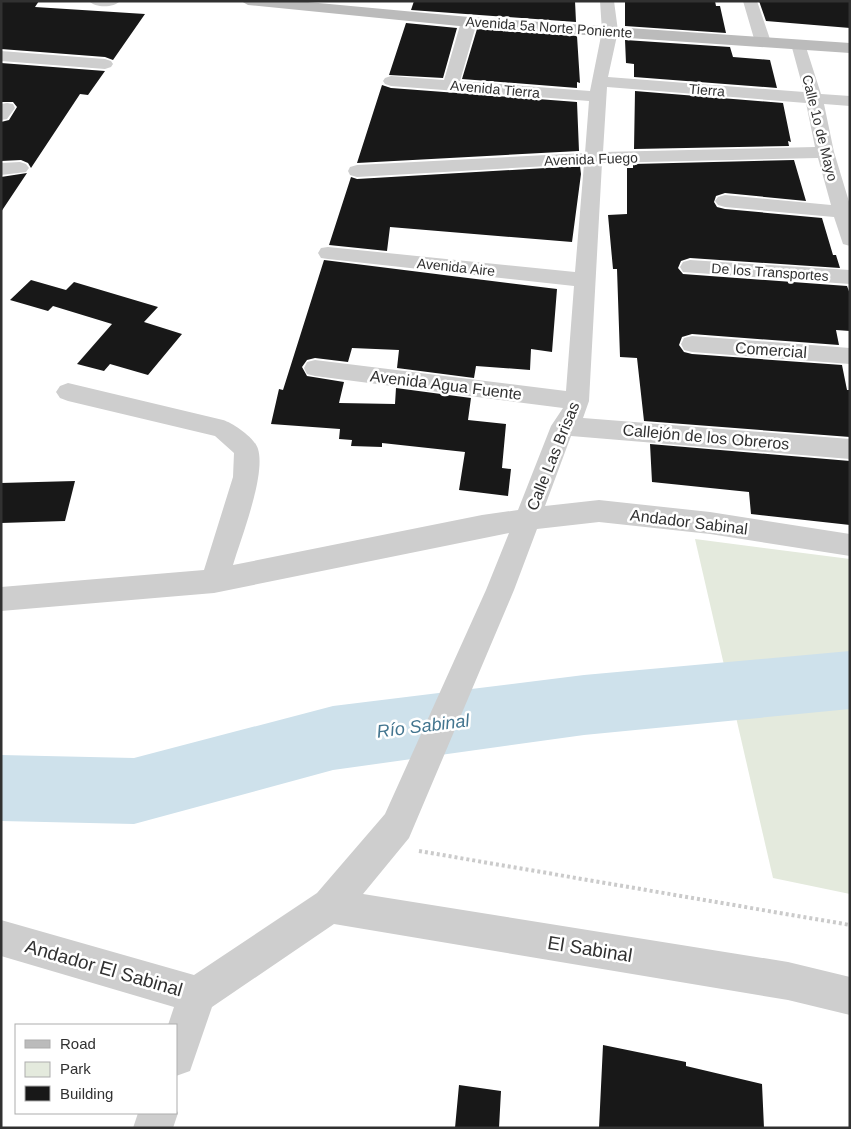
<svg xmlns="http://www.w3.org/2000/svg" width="851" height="1129" font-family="Arial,sans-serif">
<rect width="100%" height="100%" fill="#fff"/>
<path fill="#e4eadd" d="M 695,539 L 850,559 L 850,894 L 773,878 Z"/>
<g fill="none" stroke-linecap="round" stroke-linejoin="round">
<path fill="#cee1eb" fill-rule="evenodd" d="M 850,651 L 850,709 L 584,735 L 333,770 L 134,824 L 1,821 L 1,755 L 134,758 L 333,706 L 584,675 Z"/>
</g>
<path fill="#181818" d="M 1,1 L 39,1 L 35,7 L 145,14 L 113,60 L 105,57 L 1,49 Z
M 414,1 L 575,1 L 576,22 L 411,10 Z
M 625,1 L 715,1 L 716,6 L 720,6 L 726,33 L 625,26 Z
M 759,1 L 850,1 L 850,28 L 766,21 Z
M 406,23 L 457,28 L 443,78 L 389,75 Z
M 477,29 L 577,36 L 580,83 L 577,82 L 577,88 L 462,79 Z
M 625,40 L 730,47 L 733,57 L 770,60 L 777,88 L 634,77 L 634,64 L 626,63 Z
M 1,63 L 105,71 L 88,95 L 80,94 L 31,168 L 28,163 L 21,160 L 1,161 L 1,122 L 9,120 L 17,107 L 13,102 L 1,102 Z
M 382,85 L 391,88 L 577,102 L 579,151 L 357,163 Z
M 635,91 L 783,103 L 791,142 L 788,141 L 789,146 L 634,149 Z
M 794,160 L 806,201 L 725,193 L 716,196 L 714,202 L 717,207 L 725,209 L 822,218 L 833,255 L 836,255 L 840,268 L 690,258 L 681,261 L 678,268 L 683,274 L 847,286 L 850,294 L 850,331 L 836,330 L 839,345 L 692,334 L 682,337 L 679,345 L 684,352 L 692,354 L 842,365 L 847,390 L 850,390 L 850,437 L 644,421 L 637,358 L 620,357 L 617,269 L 613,269 L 608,215 L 627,214 L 627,168 L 633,168 L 633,164 Z
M 580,166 L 581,174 L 572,242 L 390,227 L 387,251 L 329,245 L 351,177 L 357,179 Z
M 27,173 L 1,212 L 1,177 Z
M 324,260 L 557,289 L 552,352 L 531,349 L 530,370 L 476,366 L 474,378 L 397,368 L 399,350 L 352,348 L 348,362 L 315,358 L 307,360 L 302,367 L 307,376 L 344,382 L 339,403 L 395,404 L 396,388 L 471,398 L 468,420 L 506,424 L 502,468 L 511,469 L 508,496 L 459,490 L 465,452 L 382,443 L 382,447 L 351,446 L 352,440 L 339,439 L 340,429 L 271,424 L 279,389 L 283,390 Z
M 31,280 L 66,290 L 74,282 L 158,307 L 144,322 L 182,334 L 148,375 L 110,364 L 104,371 L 77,364 L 112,324 L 53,306 L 48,311 L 10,300 Z
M 650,444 L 850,461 L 850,525 L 751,514 L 749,492 L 652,482 Z
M 75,481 L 65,521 L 1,523 L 1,483 Z
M 603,1045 L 686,1062 L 686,1066 L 762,1084 L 764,1128 L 599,1128 Z
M 459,1085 L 501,1091 L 499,1128 L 455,1128 Z"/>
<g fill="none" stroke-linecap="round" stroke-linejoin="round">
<path stroke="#cbcbcb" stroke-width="4" stroke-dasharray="3 3" stroke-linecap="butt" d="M 419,851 L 850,925"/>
<path fill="#cecece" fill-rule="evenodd" d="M 89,1 L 120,1 C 114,8 95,8 89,1 Z
M 600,1 L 614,1 L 618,31 L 608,77 L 804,92 L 791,44 L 794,41 L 804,41 L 821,94 L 850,96 L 850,106 L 824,104 L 834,152 L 850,205 L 850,246 L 843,244 L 834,217 L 725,207 L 718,205 L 715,201 L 718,197 L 725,195 L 831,205 L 818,158 L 602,163 L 589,401 L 583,418 L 850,439 L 850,459 L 571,436 L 545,506 L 599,500 L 710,512 L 850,534 L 850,556 L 710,534 L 599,522 L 537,529 L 514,590 L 409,838 L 363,894 L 788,962 L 850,977 L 850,1015 L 788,1000 L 334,924 L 212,1007 L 190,1071 L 176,1076 L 176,1025 L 168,1025 L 174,1007 L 1,956 L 1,920 L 194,975 L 317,893 L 385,814 L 486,590 L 509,533 L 214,593 L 1,611 L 1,587 L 204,570 L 233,477 L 234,453 L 215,436 L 68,401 L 60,398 L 56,392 L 60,386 L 68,383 L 223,420 C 233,423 255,438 258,449 C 266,475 241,538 233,565 L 482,515 L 518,510 L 551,426 L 563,408 L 315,376 L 307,374 L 304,368 L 307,362 L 315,360 L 566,391 L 574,286 L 328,259 L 321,258 L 318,253 L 321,248 L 328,247 L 575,272 L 584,164 L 357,177 L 350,175 L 348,171 L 350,167 L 357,165 L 585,153 L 589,101 L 391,86 L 385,84 L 383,81 L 385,78 L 391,76 L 444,80 L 461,22 L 464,19 L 474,19 L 477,22 L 460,81 L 590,91 L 602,31 ZM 607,87 L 806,103 L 815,147 L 603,152 Z
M 743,1 L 757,1 L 771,42 L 768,45 L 758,45 L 755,42 Z
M 1,51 L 105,59 L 111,61 L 113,64 L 111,67 L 105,69 L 1,61 Z
M 7,103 L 13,104 L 15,108 L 7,119 L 1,120 L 1,104 Z
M 20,162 L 26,164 L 29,168 L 26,172 L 1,175 L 1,163 Z
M 690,260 L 850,270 L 850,284 L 683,272 L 680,267 L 683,262 Z
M 692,336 L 850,348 L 850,364 L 692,352 L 684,350 L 681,344 L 684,338 Z
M 176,1109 L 178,1113 L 173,1128 L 133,1128 L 138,1113 L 176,1113 Z"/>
<path fill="#bbb" fill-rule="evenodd" d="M 241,1 L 297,1 L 469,17 L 850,43 L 850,53 L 469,27 L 248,5 Z"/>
</g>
<g text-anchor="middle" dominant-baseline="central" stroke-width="5" stroke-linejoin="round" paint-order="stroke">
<g font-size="14" fill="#313131" stroke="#fff">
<text transform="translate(549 27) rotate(4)">Avenida 5a Norte Poniente</text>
<text transform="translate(495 89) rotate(5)">Avenida Tierra</text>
<text transform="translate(707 90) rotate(5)">Tierra</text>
<text transform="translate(820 128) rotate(76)">Calle 1o de Mayo</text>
<text transform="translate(591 159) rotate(-2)">Avenida Fuego</text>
<text transform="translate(456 267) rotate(6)">Avenida Aire</text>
<text transform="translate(770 272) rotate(4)">De los Transportes</text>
</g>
<g font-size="16" fill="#313131" stroke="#fff">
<text transform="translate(771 350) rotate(4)">Comercial</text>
<text transform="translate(446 385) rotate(7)">Avenida Agua Fuente</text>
<text transform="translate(706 437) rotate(5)">Callejón de los Obreros</text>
<text transform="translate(553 456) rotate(-68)">Calle Las Brisas</text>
<text transform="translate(689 522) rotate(7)">Andador Sabinal</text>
</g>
<g font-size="18" font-style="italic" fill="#43758f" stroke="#fff">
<text transform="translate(423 726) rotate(-7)">Río Sabinal</text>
</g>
<g font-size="19" fill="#313131" stroke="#fff">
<text transform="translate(590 949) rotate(9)">El Sabinal</text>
<text transform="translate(104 968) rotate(16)">Andador El Sabinal</text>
</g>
</g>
<rect width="851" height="1129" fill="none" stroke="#313131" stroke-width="5"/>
<rect x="15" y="1024" width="162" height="90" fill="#ffffff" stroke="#adadad"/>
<rect x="25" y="1040" width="25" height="8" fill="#bbbbbb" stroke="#adadad"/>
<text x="60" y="1049" font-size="15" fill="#313131">Road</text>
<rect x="25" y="1062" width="25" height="15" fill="#e4eadd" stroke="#adadad"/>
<text x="60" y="1074" font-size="15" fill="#313131">Park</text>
<rect x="25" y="1086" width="25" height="15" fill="#181818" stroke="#adadad"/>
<text x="60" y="1099" font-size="15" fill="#313131">Building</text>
</svg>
